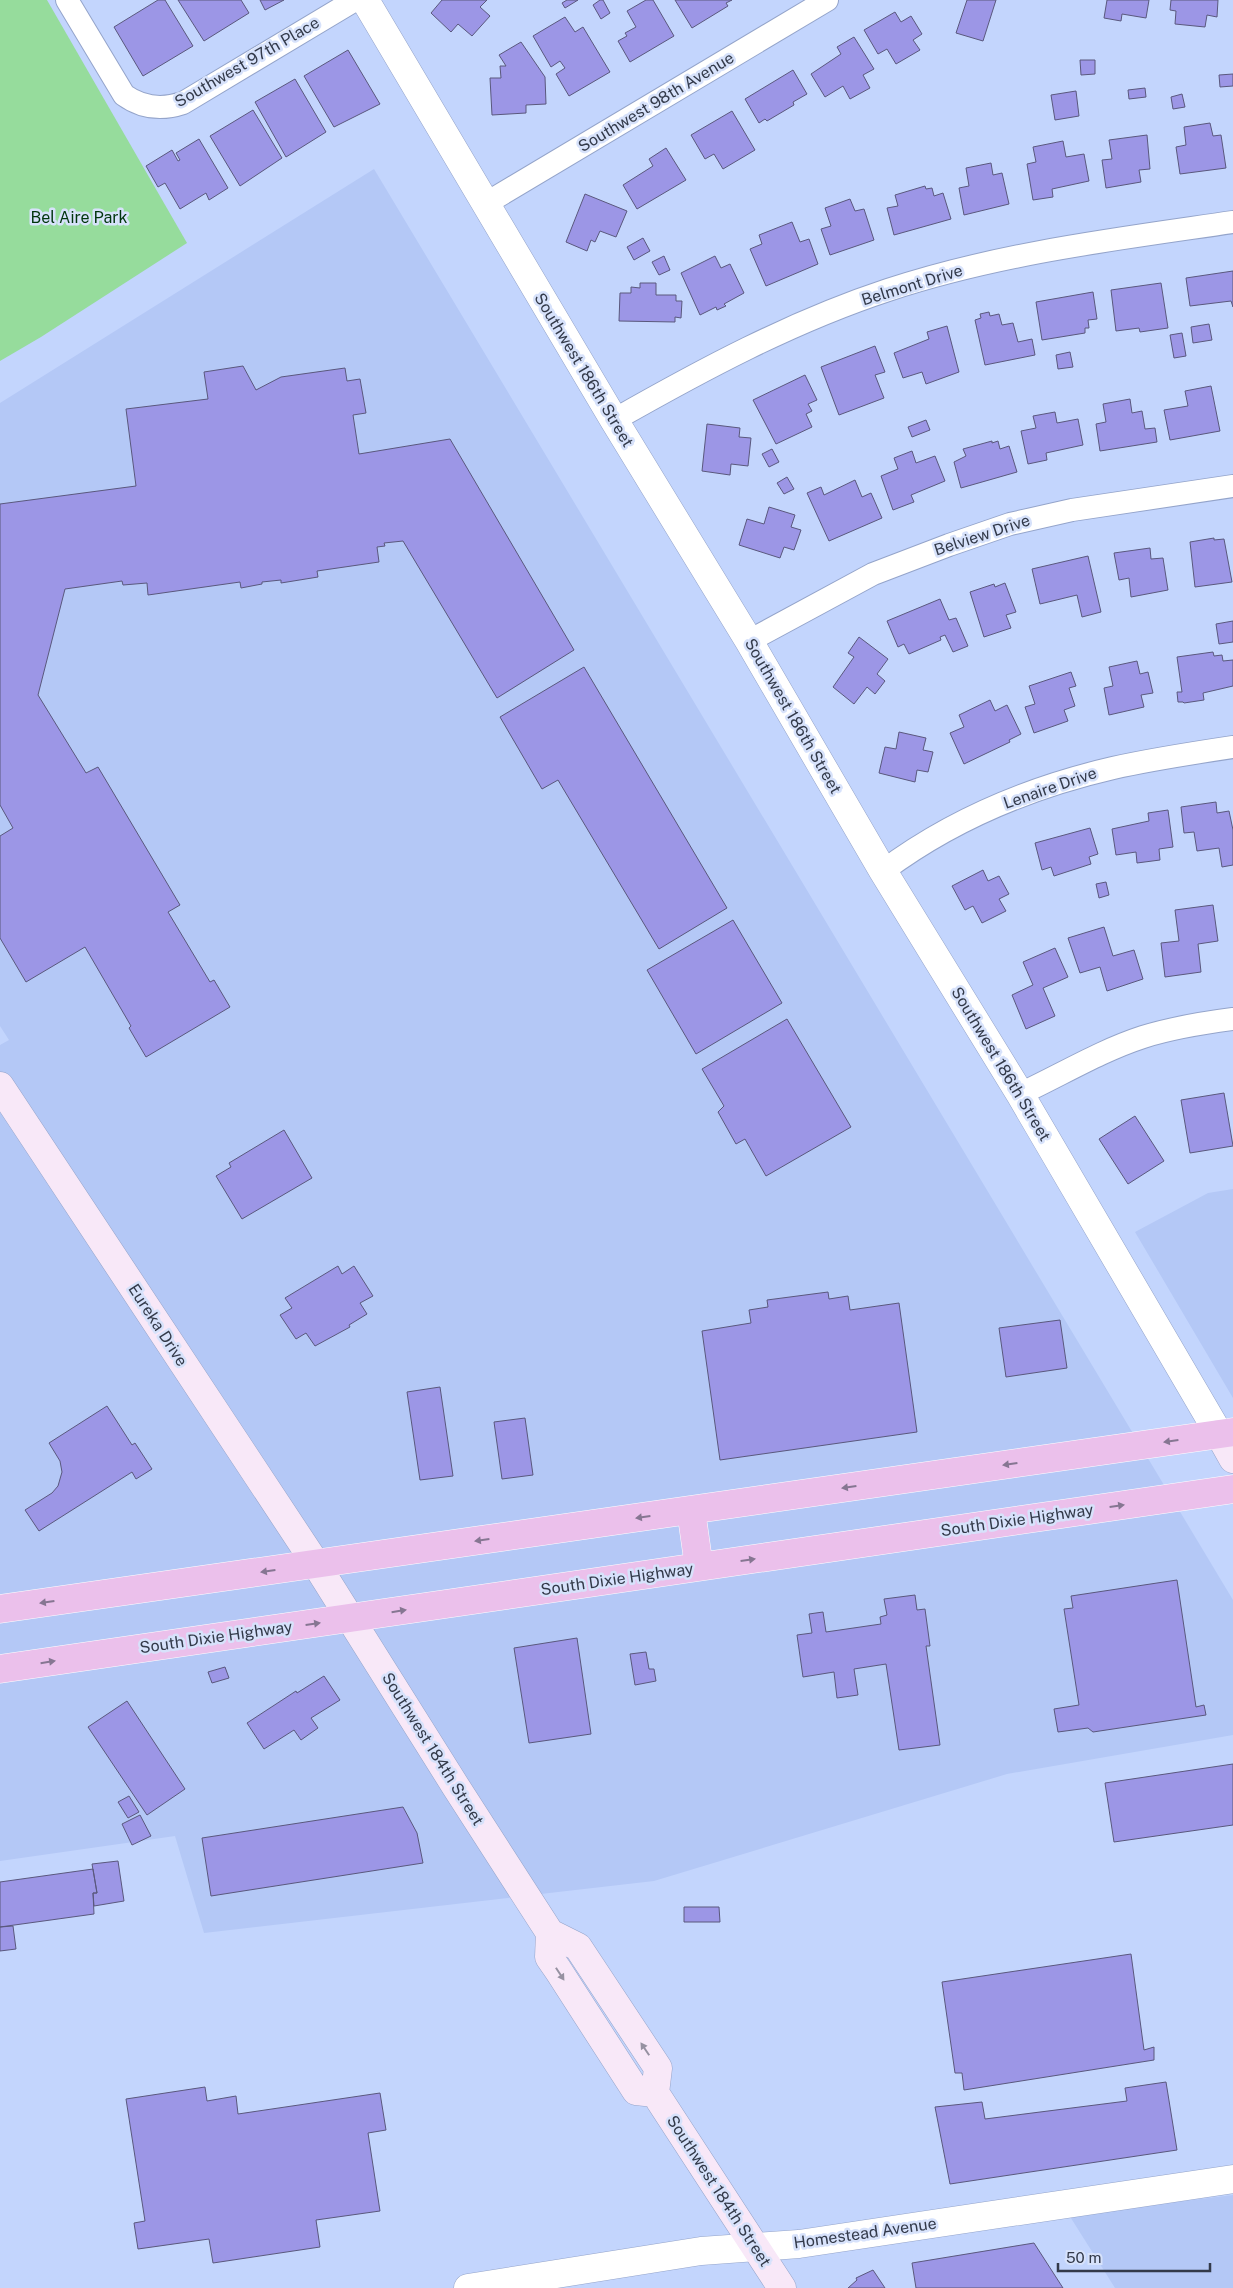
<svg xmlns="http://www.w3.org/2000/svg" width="1233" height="2288" font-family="'Public Sans',sans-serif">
<rect width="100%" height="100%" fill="#c3d5fd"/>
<path fill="#b4c8f6" d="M 374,169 L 1233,1600 L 1233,1735 L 1007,1774 L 654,1881 L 204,1933 L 175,1836 L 0,1861 L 0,1045 L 9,1040 L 0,1026 L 0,403 Z
M 1233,1189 L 1233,1398 L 1135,1232 L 1208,1193 Z
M 1233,2195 L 1233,2288 L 1115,2288 L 1069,2215 Z"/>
<path fill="#96dc9c" d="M 0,0 L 47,0 L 187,243 L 41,337 L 0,361 Z"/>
<path fill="#9c96e6" stroke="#5a587d" d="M 158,0 L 165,0 L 193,46 L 143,76 L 114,27 Z
M 178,0 L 241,0 L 249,13 L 204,41 Z
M 260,0 L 284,0 L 265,10 Z
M 442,0 L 487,0 L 480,7 L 490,16 L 472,36 L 458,24 L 451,32 L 431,13 Z
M 567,0 L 578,0 L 565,8 L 562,3 Z
M 600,0 L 603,0 L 610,13 L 601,19 L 593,5 Z
M 646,0 L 653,0 L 674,36 L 630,62 L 618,41 L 627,36 L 625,33 L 636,27 L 627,11 Z
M 675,0 L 732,0 L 726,3 L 728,6 L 692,28 Z
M 967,0 L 996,0 L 983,41 L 956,33 Z
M 1107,0 L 1149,0 L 1146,18 L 1122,14 L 1121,21 L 1104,18 Z
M 1171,0 L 1218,0 L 1217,17 L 1207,15 L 1205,27 L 1175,24 L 1176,11 L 1170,10 Z
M 895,12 L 901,22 L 911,16 L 922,34 L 913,40 L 920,50 L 896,64 L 887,49 L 878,54 L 864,30 Z
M 565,17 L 575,32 L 583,27 L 610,72 L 569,96 L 556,74 L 565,68 L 560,61 L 551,67 L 533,36 Z
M 854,37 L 874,69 L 863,75 L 870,88 L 850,99 L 843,86 L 825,97 L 811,74 L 841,54 L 837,47 Z
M 521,42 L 545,77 L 546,104 L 526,105 L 526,113 L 492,115 L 490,78 L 501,78 L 500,66 L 506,66 L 499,55 Z
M 348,50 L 380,104 L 334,127 L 304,76 Z
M 1080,60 L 1095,60 L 1095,74 L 1081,75 Z
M 793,70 L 807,94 L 793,102 L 794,105 L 767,121 L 765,119 L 759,123 L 745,99 Z
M 1233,74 L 1233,86 L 1220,87 L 1219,75 Z
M 295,79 L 326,132 L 286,157 L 255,102 Z
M 1145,88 L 1146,97 L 1129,99 L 1128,90 Z
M 1076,91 L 1079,116 L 1055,120 L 1051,95 Z
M 1182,94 L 1185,107 L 1173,109 L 1171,97 Z
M 253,110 L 282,158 L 240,186 L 210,136 Z
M 732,111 L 755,150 L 723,169 L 714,154 L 705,159 L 691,135 Z
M 1210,123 L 1213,136 L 1221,135 L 1226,168 L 1180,174 L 1176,147 L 1186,145 L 1184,127 Z
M 1147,135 L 1150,169 L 1139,170 L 1141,182 L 1106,188 L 1102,160 L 1112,159 L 1109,140 Z
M 199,139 L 228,188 L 209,200 L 206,193 L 180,209 L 165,183 L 158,187 L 146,166 L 172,150 L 178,161 L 180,160 L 176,153 Z
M 1063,141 L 1066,157 L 1084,154 L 1089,181 L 1052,189 L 1053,197 L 1033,200 L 1027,164 L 1036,162 L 1033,147 Z
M 666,148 L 686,180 L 637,209 L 623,185 L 653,166 L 649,159 Z
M 991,163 L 993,175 L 1002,173 L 1009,204 L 964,215 L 959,188 L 969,186 L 966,168 Z
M 925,186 L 926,189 L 932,188 L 934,196 L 943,193 L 951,219 L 894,235 L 887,208 L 898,206 L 895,195 Z
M 585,194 L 627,211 L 616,237 L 600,231 L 595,242 L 591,240 L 587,251 L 566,242 Z
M 850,199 L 855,211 L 864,209 L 874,240 L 830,255 L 821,229 L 831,226 L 825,208 Z
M 792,222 L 800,242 L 809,239 L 818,264 L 766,286 L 750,249 L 762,244 L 759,235 Z
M 643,238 L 650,251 L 634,260 L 627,247 Z
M 664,256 L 670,270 L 659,275 L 652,262 Z
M 715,256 L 721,268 L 730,264 L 744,293 L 724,304 L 726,306 L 717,310 L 716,307 L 700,315 L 681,273 Z
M 1233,271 L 1233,307 L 1231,301 L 1190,306 L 1186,278 Z
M 640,283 L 656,283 L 656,295 L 676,295 L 676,301 L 682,301 L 681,318 L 675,317 L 675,322 L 619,321 L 620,293 L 631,293 L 631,287 L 640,288 Z
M 1161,283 L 1168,328 L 1140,332 L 1139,328 L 1116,331 L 1111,290 Z
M 1093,292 L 1097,319 L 1088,320 L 1089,328 L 1085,328 L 1085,333 L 1042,340 L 1036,302 Z
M 989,312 L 990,316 L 999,314 L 1002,325 L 1013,323 L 1018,342 L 1032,339 L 1035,355 L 985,365 L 975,320 L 981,318 L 980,314 Z
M 1209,324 L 1212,340 L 1193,343 L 1191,327 Z
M 947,326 L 959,372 L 926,384 L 922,372 L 903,378 L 894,353 L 929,339 L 927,332 Z
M 1182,333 L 1186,356 L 1174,358 L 1170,335 Z
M 875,346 L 885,372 L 875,375 L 884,398 L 839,415 L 821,367 Z
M 1070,352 L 1073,367 L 1058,369 L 1056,355 Z
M 243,366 L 256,390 L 281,377 L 345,368 L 347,381 L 360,379 L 366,413 L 353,415 L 359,454 L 450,439 L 574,650 L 497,698 L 403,541 L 384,543 L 385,546 L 377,547 L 379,562 L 317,571 L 318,577 L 281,583 L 281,580 L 262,582 L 262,584 L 241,588 L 240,582 L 148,595 L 147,583 L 123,585 L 122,581 L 65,589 L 38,695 L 86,773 L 98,767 L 180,905 L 168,912 L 210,982 L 214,980 L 230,1007 L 146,1057 L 129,1028 L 131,1026 L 85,947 L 26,982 L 0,938 L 0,836 L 13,828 L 0,805 L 0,504 L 136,486 L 126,409 L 208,399 L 204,372 Z
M 805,375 L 817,400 L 808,404 L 812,411 L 806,414 L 812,427 L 776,444 L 753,400 Z
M 1211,386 L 1220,431 L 1170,440 L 1164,410 L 1188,406 L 1185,391 Z
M 1130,399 L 1132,413 L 1142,411 L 1145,429 L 1155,428 L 1157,442 L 1100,451 L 1096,424 L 1106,422 L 1103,404 Z
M 1055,412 L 1057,423 L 1078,419 L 1083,445 L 1046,453 L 1047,460 L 1028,464 L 1021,431 L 1036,428 L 1033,416 Z
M 926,420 L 930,430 L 912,437 L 908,427 Z
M 707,424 L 740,428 L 739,437 L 751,438 L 748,466 L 731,464 L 730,475 L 702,471 Z
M 992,441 L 992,443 L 998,441 L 1000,449 L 1009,446 L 1017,472 L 961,488 L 954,462 L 966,456 L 963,449 Z
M 772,449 L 779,462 L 769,467 L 762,454 Z
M 912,451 L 916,463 L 935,456 L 945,481 L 911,495 L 914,502 L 893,510 L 881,476 L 898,469 L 894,458 Z
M 787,477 L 794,489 L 784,494 L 777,483 Z
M 855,480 L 862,497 L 871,493 L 882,518 L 829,541 L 807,493 L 821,487 L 824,495 Z
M 769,507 L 795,515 L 791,527 L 801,530 L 794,550 L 784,547 L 780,558 L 739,545 L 747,519 L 764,524 Z
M 1214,538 L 1214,540 L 1224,539 L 1232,582 L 1195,587 L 1190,542 Z
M 1150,548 L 1151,559 L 1163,558 L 1168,590 L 1131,597 L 1129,578 L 1119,580 L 1114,553 Z
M 1088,556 L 1101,612 L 1082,617 L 1077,595 L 1040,604 L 1032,569 Z
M 1005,583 L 1016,612 L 1006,615 L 1011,628 L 984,637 L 970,592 L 994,584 L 995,587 Z
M 940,599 L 949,620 L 956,618 L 968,646 L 953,652 L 945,635 L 940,637 L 941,640 L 909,654 L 904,644 L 898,647 L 887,621 Z
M 1233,621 L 1233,642 L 1219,644 L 1216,624 Z
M 859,637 L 888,659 L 877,674 L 885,681 L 875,694 L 867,687 L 854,704 L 833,687 L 854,657 L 848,653 Z
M 1213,652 L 1214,656 L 1222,655 L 1223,661 L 1233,660 L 1233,686 L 1203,693 L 1204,700 L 1184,703 L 1183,702 L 1178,702 L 1177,692 L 1182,692 L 1177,657 Z
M 1137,661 L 1140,674 L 1148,672 L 1153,693 L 1141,695 L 1144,707 L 1109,715 L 1104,688 L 1113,686 L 1109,667 Z
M 584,667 L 727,908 L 659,949 L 558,780 L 542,789 L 500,717 Z
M 1071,672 L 1076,686 L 1069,688 L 1075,706 L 1064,710 L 1068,721 L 1034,733 L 1025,707 L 1035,704 L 1029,686 Z
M 990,700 L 995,711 L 1007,705 L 1021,734 L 1009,740 L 1010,742 L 964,764 L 950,733 L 964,727 L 959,715 Z
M 899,732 L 926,738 L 923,750 L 933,752 L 928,772 L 917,770 L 915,782 L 879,773 L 885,747 L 896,749 Z
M 1216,802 L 1217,813 L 1229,811 L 1233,830 L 1233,865 L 1222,867 L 1219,848 L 1197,851 L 1194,832 L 1184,833 L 1181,807 Z
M 1168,810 L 1173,847 L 1159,849 L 1160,860 L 1137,863 L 1136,852 L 1116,855 L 1112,829 L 1149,821 L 1148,813 Z
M 1090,828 L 1098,854 L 1089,857 L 1091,864 L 1054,876 L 1051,867 L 1042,870 L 1035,843 Z
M 983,870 L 988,881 L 999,876 L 1009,894 L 999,899 L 1006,911 L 982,923 L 973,906 L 965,910 L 952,886 Z
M 1106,882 L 1109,895 L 1099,898 L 1096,884 Z
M 1213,905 L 1218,941 L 1198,944 L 1201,972 L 1165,977 L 1161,943 L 1179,941 L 1175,910 Z
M 733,920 L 782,1003 L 696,1054 L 647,970 Z
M 1104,927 L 1113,956 L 1134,950 L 1143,979 L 1107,991 L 1100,967 L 1080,973 L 1068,938 Z
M 1055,948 L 1068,977 L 1043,988 L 1055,1016 L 1026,1029 L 1012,995 L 1033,985 L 1023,962 Z
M 787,1019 L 851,1127 L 766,1176 L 745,1139 L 736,1144 L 718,1112 L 724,1106 L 702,1069 Z
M 1224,1093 L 1233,1146 L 1190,1153 L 1181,1100 Z
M 1135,1116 L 1164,1161 L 1128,1184 L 1099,1139 Z
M 284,1130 L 312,1178 L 242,1219 L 216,1176 L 231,1167 L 229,1163 Z
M 338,1266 L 342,1274 L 354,1266 L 373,1296 L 360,1303 L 367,1314 L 349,1325 L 350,1327 L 315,1346 L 306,1333 L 296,1339 L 280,1315 L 292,1308 L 285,1298 Z
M 828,1292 L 829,1299 L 848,1296 L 850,1310 L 899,1303 L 917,1432 L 720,1460 L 702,1331 L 751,1323 L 749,1310 L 768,1307 L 767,1300 Z
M 1060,1320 L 1067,1368 L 1006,1377 L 999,1328 Z
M 440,1387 L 453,1476 L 420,1480 L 407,1392 Z
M 107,1406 L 132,1445 L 135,1443 L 152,1469 L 136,1479 L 132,1472 L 39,1531 L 25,1510 L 52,1493 L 58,1486 L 62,1472 L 60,1461 L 49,1443 Z
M 525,1418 L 533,1475 L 502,1479 L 494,1422 Z
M 1177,1580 L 1196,1707 L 1204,1705 L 1206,1715 L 1093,1732 L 1088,1728 L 1058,1732 L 1054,1709 L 1079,1705 L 1064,1609 L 1073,1608 L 1071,1596 Z
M 915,1595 L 917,1610 L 925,1609 L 930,1646 L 926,1646 L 940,1745 L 899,1750 L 886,1664 L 854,1669 L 858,1695 L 837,1698 L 834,1672 L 803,1677 L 797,1635 L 812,1633 L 809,1614 L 823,1612 L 826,1632 L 881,1624 L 880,1617 L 887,1615 L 884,1599 Z
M 577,1638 L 591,1734 L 529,1743 L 514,1648 Z
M 646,1652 L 649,1669 L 654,1669 L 656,1681 L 635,1685 L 630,1654 Z
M 225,1667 L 229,1678 L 212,1683 L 208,1672 Z
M 324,1676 L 340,1700 L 311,1718 L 318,1728 L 301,1740 L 294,1730 L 264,1749 L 247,1723 L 296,1691 L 297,1693 Z
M 127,1701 L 185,1789 L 147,1815 L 88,1727 Z
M 1233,1764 L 1233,1825 L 1114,1842 L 1105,1783 Z
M 129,1796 L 139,1812 L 128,1818 L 118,1802 Z
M 403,1807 L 417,1833 L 423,1863 L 211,1896 L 202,1838 Z
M 140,1815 L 151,1836 L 132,1845 L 122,1824 Z
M 118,1861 L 124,1901 L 94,1906 L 93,1893 L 97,1893 L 92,1864 Z
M 93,1869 L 97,1893 L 93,1893 L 94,1914 L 0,1927 L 0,1882 Z
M 684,1907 L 719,1907 L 720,1922 L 684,1922 Z
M 13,1926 L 16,1949 L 0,1951 L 0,1927 Z
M 1131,1954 L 1144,2050 L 1154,2047 L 1154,2060 L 964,2090 L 962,2073 L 955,2073 L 942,1982 Z
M 1166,2082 L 1177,2150 L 950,2184 L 935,2107 L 982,2102 L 985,2119 L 1127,2101 L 1125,2088 Z
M 205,2087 L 207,2101 L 236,2096 L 238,2114 L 380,2093 L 386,2130 L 368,2133 L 380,2211 L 316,2220 L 320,2247 L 213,2263 L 209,2239 L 138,2249 L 134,2223 L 145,2221 L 126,2099 Z
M 1034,2243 L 1063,2288 L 916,2288 L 912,2263 Z
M 873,2270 L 885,2288 L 848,2288 L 857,2280 L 856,2278 Z"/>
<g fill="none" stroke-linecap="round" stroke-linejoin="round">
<g stroke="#94a4ca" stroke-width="24">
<path id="minor" d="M 67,0 L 124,95 C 142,108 162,110 183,103 L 355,0
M 485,204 L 827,0
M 614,420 C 702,370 791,322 888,290 C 1000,253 1117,239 1233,222
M 749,641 L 873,574 L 949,545 L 1010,524 L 1072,510 L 1233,486
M 883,871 C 950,821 1031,787 1113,768 C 1153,759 1193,753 1233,747
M 1020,1094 C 1061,1075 1100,1051 1143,1037 C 1172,1028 1202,1023 1233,1019"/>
</g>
<g stroke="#94a4ca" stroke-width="29">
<path id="tertiary" d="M 365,0 L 614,420 L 749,641 L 883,871 L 1020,1094 L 1219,1434
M 468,2288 L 701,2251 L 799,2244 L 1233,2179"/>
</g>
<g stroke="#94a4ca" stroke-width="29">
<path id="secondary" d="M 0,1086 L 316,1564 L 456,1787 L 550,1933
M 1219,1434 L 1233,1459
M 655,2093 L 636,2091 L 558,1970 L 549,1957 L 550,1933 L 578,1947 L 658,2068 L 655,2093 L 782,2288"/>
</g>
<g stroke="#fff" stroke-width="29">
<path id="trunk" d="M 691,1510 L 699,1567
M 0,1609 L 1233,1432
M 0,1669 L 1233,1489"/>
</g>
<use href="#minor" stroke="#fff" stroke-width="22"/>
<use href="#tertiary" stroke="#fff" stroke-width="28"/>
<use href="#secondary" stroke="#f8e8f8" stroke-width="28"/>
<use href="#trunk" stroke="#ebc0eb" stroke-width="28"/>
</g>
<defs><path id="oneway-solid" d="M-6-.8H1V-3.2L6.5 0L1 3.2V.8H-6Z" transform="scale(1.25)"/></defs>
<g fill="#867692">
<use href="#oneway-solid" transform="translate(1171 1441) rotate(172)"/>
<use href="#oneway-solid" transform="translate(1010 1464) rotate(172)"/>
<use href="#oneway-solid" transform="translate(849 1487) rotate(172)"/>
<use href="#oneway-solid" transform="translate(1117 1506) rotate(-8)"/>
<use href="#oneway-solid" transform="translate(643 1517) rotate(172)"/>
<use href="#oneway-solid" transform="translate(482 1540) rotate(172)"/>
<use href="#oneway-solid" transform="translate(748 1560) rotate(-8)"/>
<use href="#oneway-solid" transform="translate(268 1571) rotate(172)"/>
<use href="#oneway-solid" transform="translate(47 1602) rotate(172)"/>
<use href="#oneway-solid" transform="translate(399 1611) rotate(-9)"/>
<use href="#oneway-solid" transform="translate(313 1624) rotate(-8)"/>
<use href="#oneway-solid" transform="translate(48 1662) rotate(-9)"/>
</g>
<g fill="#9691a1">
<use href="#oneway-solid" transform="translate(560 1974) rotate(57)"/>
<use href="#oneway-solid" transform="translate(645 2049) rotate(-124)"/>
</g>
<g text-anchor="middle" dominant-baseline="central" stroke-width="5" stroke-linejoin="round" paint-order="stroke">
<g font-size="16" fill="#333a4a" stroke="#d7e2fb">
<text transform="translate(247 62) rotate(-30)">Southwest 97th Place</text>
<text transform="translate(656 102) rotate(-31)">Southwest 98th Avenue</text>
<text transform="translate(912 285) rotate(-17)">Belmont Drive</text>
<text transform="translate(584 370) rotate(59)">Southwest 186th Street</text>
<text transform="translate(982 535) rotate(-18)">Belview Drive</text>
<text transform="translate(793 716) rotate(60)">Southwest 186th Street</text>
<text transform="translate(1050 788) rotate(-19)">Lenaire Drive</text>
<text transform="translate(1001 1064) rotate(59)">Southwest 186th Street</text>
<text transform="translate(158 1325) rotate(57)">Eureka Drive</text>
<text transform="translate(1017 1520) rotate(-8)">South Dixie Highway</text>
<text transform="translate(617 1579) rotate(-8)">South Dixie Highway</text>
<text transform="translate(216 1637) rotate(-8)">South Dixie Highway</text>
<text transform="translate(433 1749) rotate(58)">Southwest 184th Street</text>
<text transform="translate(719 2191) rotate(57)">Southwest 184th Street</text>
<text transform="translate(865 2233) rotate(-8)">Homestead Avenue</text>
</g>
<g font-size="16" fill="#00350c" stroke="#d7e2fb">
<text x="79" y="217">Bel Aire Park</text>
</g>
</g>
<path d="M1058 2263v8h152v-8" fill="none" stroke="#333a4a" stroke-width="2.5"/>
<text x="1066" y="2263" font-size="15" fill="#333a4a" stroke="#d7e2fb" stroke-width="4" paint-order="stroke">50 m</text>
</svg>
